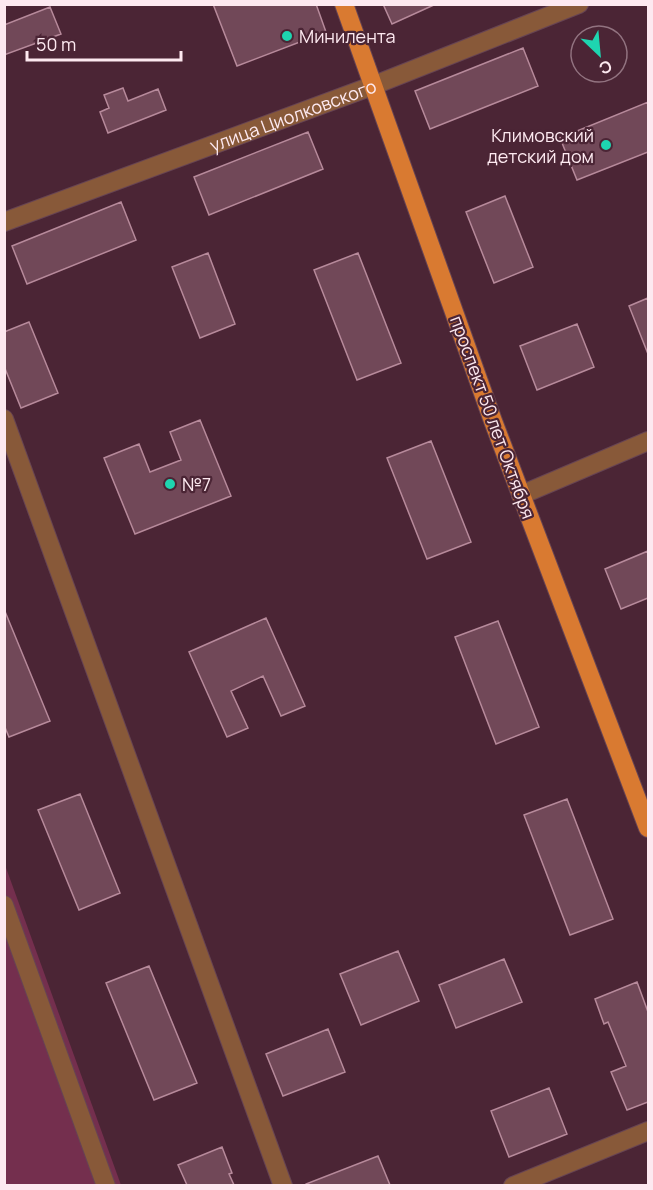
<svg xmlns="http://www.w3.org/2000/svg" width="653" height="1190" font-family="Manrope,sans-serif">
<rect width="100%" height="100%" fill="#4b2535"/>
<path fill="#742f4e" d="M 5,865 L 121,1185 L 5,1185 Z"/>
<path fill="#714858" stroke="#b78a9b" stroke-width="1.5" d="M 213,4 L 316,4 L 326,32 L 237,66 Z
M 383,4 L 436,4 L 392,24 Z
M 50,7 L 61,34 L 4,55 L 4,25 Z
M 523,48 L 538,86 L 430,129 L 415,91 Z
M 123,88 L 128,101 L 158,89 L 166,110 L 108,133 L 100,112 L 109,108 L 104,95 Z
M 648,102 L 648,152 L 577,180 L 560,138 Z
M 308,132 L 323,169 L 209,215 L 194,177 Z
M 505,196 L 533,267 L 494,283 L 466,212 Z
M 121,202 L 136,240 L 27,284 L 12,246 Z
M 208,253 L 235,324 L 200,338 L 172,267 Z
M 358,253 L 401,363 L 357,380 L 314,270 Z
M 648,298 L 648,354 L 629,306 Z
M 29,322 L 58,393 L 21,408 L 4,366 L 4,332 Z
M 577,324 L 594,367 L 537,390 L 520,346 Z
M 200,420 L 231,496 L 135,534 L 104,458 L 139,444 L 150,472 L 181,460 L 170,432 Z
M 431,441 L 471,542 L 427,559 L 387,458 Z
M 648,551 L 648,598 L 621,609 L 605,569 Z
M 4,609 L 50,721 L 9,737 L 4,725 Z
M 266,618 L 305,706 L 281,716 L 263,676 L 231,691 L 248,728 L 227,737 L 189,652 Z
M 498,621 L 539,727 L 496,744 L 455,637 Z
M 80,794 L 120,893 L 79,910 L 38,810 Z
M 567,799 L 613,919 L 570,935 L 524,815 Z
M 398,951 L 419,1001 L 361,1025 L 340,974 Z
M 504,959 L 522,1002 L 456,1028 L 439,985 Z
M 149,966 L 197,1083 L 154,1100 L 106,983 Z
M 637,982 L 648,1012 L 648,1102 L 627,1110 L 611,1072 L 626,1066 L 608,1022 L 604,1024 L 595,999 Z
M 328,1029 L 345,1072 L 283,1096 L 266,1054 Z
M 549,1088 L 567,1134 L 509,1157 L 491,1111 Z
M 222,1147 L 232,1173 L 229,1174 L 234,1185 L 187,1185 L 178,1165 Z
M 378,1156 L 390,1185 L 306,1185 L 306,1184 Z"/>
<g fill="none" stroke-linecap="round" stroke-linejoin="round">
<g stroke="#674453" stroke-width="20">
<g id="minor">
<path id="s1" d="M 4,222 L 372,86 L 579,4"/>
<path d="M 4,419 L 283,1186"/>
<path d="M 521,495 L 648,441"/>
<path d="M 4,905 L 106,1186"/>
<path d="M 513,1186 L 648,1131"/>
</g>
</g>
<g stroke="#674453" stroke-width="20">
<path id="major" d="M 344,4 L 493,421 L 648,828"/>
</g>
<use href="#minor" stroke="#885939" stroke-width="18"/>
<use href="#major" stroke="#d97a31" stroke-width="18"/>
</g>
<g fill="#1ed5b0" stroke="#4b2535" stroke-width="2">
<circle cx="287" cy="36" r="6"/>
<circle cx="606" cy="145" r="6"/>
<circle cx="170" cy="484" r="6"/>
</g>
<g text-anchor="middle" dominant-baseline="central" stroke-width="4.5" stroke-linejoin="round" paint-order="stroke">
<g font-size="18" fill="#fde9f0" stroke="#4b2535" text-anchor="start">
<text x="299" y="36">Минилента</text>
<text x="594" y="135" text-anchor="end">Климовский<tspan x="594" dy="21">детский дом</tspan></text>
<text x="182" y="484">№7</text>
</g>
<g font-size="18" fill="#fde9f0" stroke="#4b2535">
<text stroke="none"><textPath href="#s1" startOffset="308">улица Циолковского</textPath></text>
<text transform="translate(493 417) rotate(70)">проспект 50 лет Октября</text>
</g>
</g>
<rect width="653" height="1190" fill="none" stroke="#fde9f0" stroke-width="12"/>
<g transform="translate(599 54) rotate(154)"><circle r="28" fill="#4b2535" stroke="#927380" stroke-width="1.5"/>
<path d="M0-4.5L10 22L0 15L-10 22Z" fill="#1ed5b0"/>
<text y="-9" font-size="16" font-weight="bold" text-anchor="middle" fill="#fde9f0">С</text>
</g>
<path d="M27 51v9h154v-9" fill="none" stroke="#fde9f0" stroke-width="3"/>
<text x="36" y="51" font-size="18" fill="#fde9f0" stroke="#4b2535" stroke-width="4.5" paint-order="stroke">50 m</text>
</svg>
